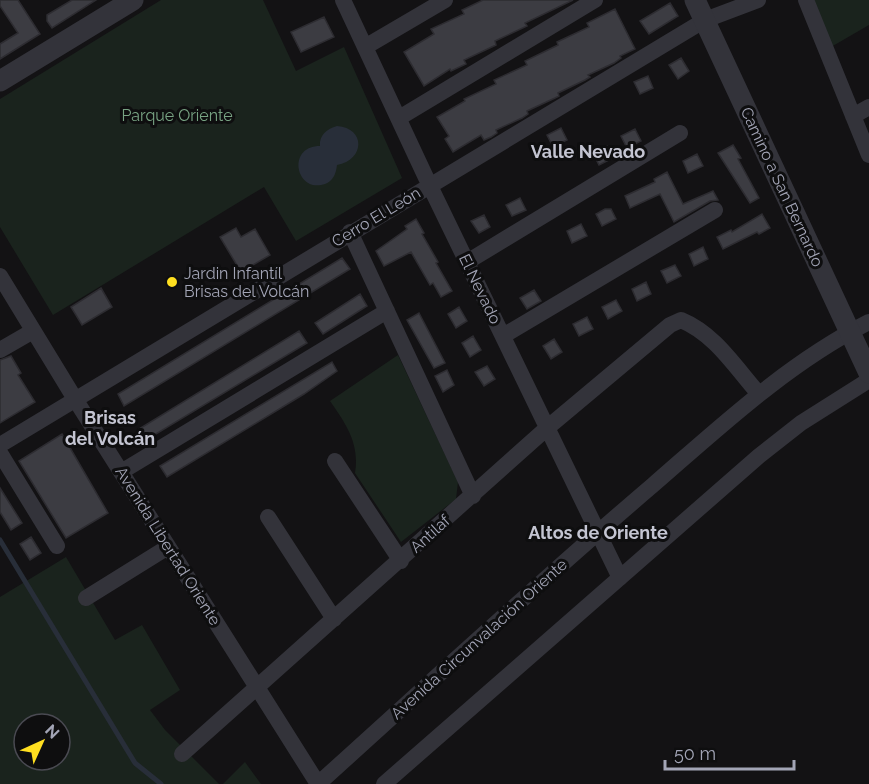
<svg xmlns="http://www.w3.org/2000/svg" width="869" height="784" font-family="Raleway,sans-serif">
<rect width="100%" height="100%" fill="#131214"/>
<path fill="#1a231d" fill-rule="evenodd" d="M 161,0 L 263,0 L 296,71 L 344,47 L 402,178 L 296,241 L 264,187 L 53,315 L 0,227 L 0,99 Z
M 812,0 L 869,0 L 869,25 L 831,47 Z
M 398,355 L 458,482 L 456,499 L 401,542 L 355,473 C 360,444 346,424 330,401 Z
M 66,557 L 115,640 L 142,625 L 180,690 L 150,710 L 165,730 L 219,784 L 0,784 L 0,597 ZM 24,724 L 60,724 L 60,760 L 24,760 Z
M 245,762 L 261,784 L 223,784 Z"/>
<path fill="#282e39" d="M 337,126 C 366,128 365,160 337,165 C 336,174 333,181 325,184 C 296,194 286,146 320,146 C 319,135 327,129 337,126 Z"/>
<g fill="none" stroke-linecap="round" stroke-linejoin="round">
<path stroke="#282e39" stroke-width="5" d="M 0,540 L 135,763 L 161,784"/>
</g>
<path fill="#3c3c42" stroke="#2d2c31" stroke-width="1.5" d="M 0,0 L 18,0 L 40,34 L 0,59 L 0,44 L 18,33 L 0,6 Z
M 72,0 L 96,0 L 52,28 L 47,21 L 47,15 Z
M 483,0 L 573,0 L 525,23 L 527,26 L 495,41 L 496,45 L 464,60 L 466,64 L 451,71 L 450,69 L 424,86 L 404,52 L 434,34 L 431,29 L 464,14 L 462,10 Z
M 670,3 L 678,16 L 649,34 L 640,21 Z
M 615,9 L 635,49 L 620,56 L 621,58 L 614,63 L 588,75 L 590,77 L 585,80 L 558,93 L 559,96 L 555,98 L 527,111 L 528,114 L 522,118 L 496,130 L 497,133 L 491,137 L 484,140 L 481,135 L 453,152 L 445,139 L 449,136 L 437,117 L 465,101 L 464,99 L 496,84 L 494,80 L 527,65 L 525,61 L 558,45 L 557,42 L 589,27 L 587,23 Z
M 324,17 L 334,37 L 301,52 L 291,32 Z
M 681,58 L 689,71 L 678,79 L 669,65 Z
M 648,76 L 653,88 L 640,94 L 634,82 Z
M 561,128 L 567,140 L 553,147 L 547,135 Z
M 635,129 L 641,141 L 627,148 L 621,136 Z
M 733,145 L 741,158 L 738,159 L 759,198 L 750,203 L 718,153 Z
M 607,146 L 613,158 L 599,165 L 593,153 Z
M 697,154 L 703,166 L 688,173 L 683,161 Z
M 667,172 L 683,204 L 713,191 L 718,200 L 710,201 L 674,222 L 660,194 L 630,208 L 625,196 L 655,182 L 654,179 Z
M 520,198 L 526,210 L 512,216 L 506,205 Z
M 605,209 L 611,209 L 616,219 L 602,226 L 596,214 Z
M 762,214 L 770,228 L 759,234 L 757,232 L 723,249 L 717,237 L 731,230 L 732,232 Z
M 484,215 L 490,227 L 479,233 L 471,221 Z
M 416,219 L 424,233 L 422,234 L 438,262 L 436,263 L 452,291 L 441,297 L 433,283 L 430,285 L 411,252 L 384,266 L 376,251 L 407,229 L 405,226 Z
M 581,224 L 587,236 L 572,243 L 567,231 Z
M 236,228 L 241,237 L 255,229 L 270,255 L 241,272 L 220,237 Z
M 703,247 L 708,259 L 694,266 L 689,254 Z
M 342,258 L 350,269 L 124,406 L 118,394 Z
M 675,265 L 681,276 L 667,283 L 661,271 Z
M 646,282 L 651,294 L 637,301 L 632,289 Z
M 101,288 L 112,307 L 82,325 L 71,307 Z
M 534,290 L 541,301 L 527,309 L 520,298 Z
M 360,294 L 367,306 L 323,334 L 315,323 Z
M 616,300 L 622,311 L 608,319 L 602,307 Z
M 459,307 L 467,321 L 456,328 L 448,314 Z
M 419,313 L 445,363 L 434,368 L 407,320 Z
M 587,317 L 593,329 L 579,336 L 573,324 Z
M 299,331 L 307,343 L 146,440 L 139,429 Z
M 473,336 L 481,350 L 470,357 L 462,343 Z
M 554,339 L 562,352 L 551,359 L 543,346 Z
M 11,356 L 21,373 L 18,375 L 35,402 L 0,423 L 0,360 Z
M 332,362 L 337,371 L 304,394 L 167,477 L 160,466 Z
M 487,366 L 495,379 L 484,386 L 475,372 Z
M 447,370 L 454,385 L 443,392 L 435,376 Z
M 62,434 L 108,513 L 66,538 L 19,461 Z
M 0,488 L 22,523 L 11,530 L 0,512 Z
M 31,537 L 41,553 L 30,560 L 20,544 Z"/>
<g fill="none" stroke-linecap="round" stroke-linejoin="round">
<path stroke="#33333a" stroke-width="16" d="M 343,0 L 429,184 L 620,578
M 806,0 L 869,155
M 365,47 L 445,0
M 853,116 L 869,107
M 399,118 L 595,0
M 350,232 L 473,496
M 467,262 L 680,133
M 0,276 L 75,399 L 318,784
M 503,336 L 715,210
M 0,350 L 33,331
M 0,445 L 705,20 L 758,0
M 0,453 L 57,546
M 335,461 L 401,561
M 121,472 L 387,311
M 268,517 L 334,619
M 86,598 L 168,547
M 182,754 L 547,428 L 670,325 L 681,320 C 715,334 735,367 759,394
M 318,784 C 429,684 539,582 653,485 C 721,426 788,363 869,322
M 384,784 L 759,456 L 801,423 L 869,380"/>
<path stroke="#33333a" stroke-width="21" d="M 695,0 L 869,373
M 0,81 L 133,0"/>
</g>
<circle fill="#ffdf20" stroke="#0e0e0f" stroke-width="2" cx="172" cy="282" r="6"/>
<g text-anchor="middle" dominant-baseline="central" stroke-width="6" stroke-linejoin="round" paint-order="stroke">
<g font-size="16" fill="#78a383" stroke="#0e0e0f">
<text x="177" y="115">Parque Oriente</text>
</g>
<g font-size="16" fill="#a3a5b6" stroke="#0e0e0f">
<text transform="translate(782 187) rotate(65)">Camino a San Bernardo</text>
<text transform="translate(376 217) rotate(-31)">Cerro El León</text>
<text transform="translate(480 289) rotate(64)">El Nevado</text>
<text transform="translate(430 534) rotate(-42)">Antilaf</text>
<text transform="translate(168 546) rotate(58)">Avenida Libertad Oriente</text>
<text transform="translate(479 639) rotate(-42)">Avenida Circunvalación Oriente</text>
</g>
<g font-size="16" fill="#a3a5b6" stroke="#0e0e0f" text-anchor="start">
<text x="184" y="273">Jardin Infantíl<tspan x="184" dy="18">Brisas del Volcán</tspan></text>
</g>
<g font-size="18" font-weight="bold" fill="#c4c5d2" stroke="#0e0e0f">
<text x="588" y="151">Valle Nevado</text>
<text x="110" y="417">Brisas<tspan x="110" dy="21">del Volcán</tspan></text>
<text x="598" y="532">Altos de Oriente</text>
</g>
</g>
<g transform="translate(42 742) rotate(45)"><circle r="28" fill="#0e0e0f" stroke="#4a4a52" stroke-width="1.5"/>
<path d="M0-4.5L10 22L0 15L-10 22Z" fill="#ffdf20"/>
<text y="-9" font-size="16" font-weight="bold" text-anchor="middle" fill="#a3a5b6">N</text>
</g>
<path d="M665 760v9h129v-9" fill="none" stroke="#a3a5b6" stroke-width="3"/>
<text x="674" y="760" font-size="18" fill="#a3a5b6" stroke="#0e0e0f" stroke-width="4.5" paint-order="stroke">50 m</text>
</svg>
